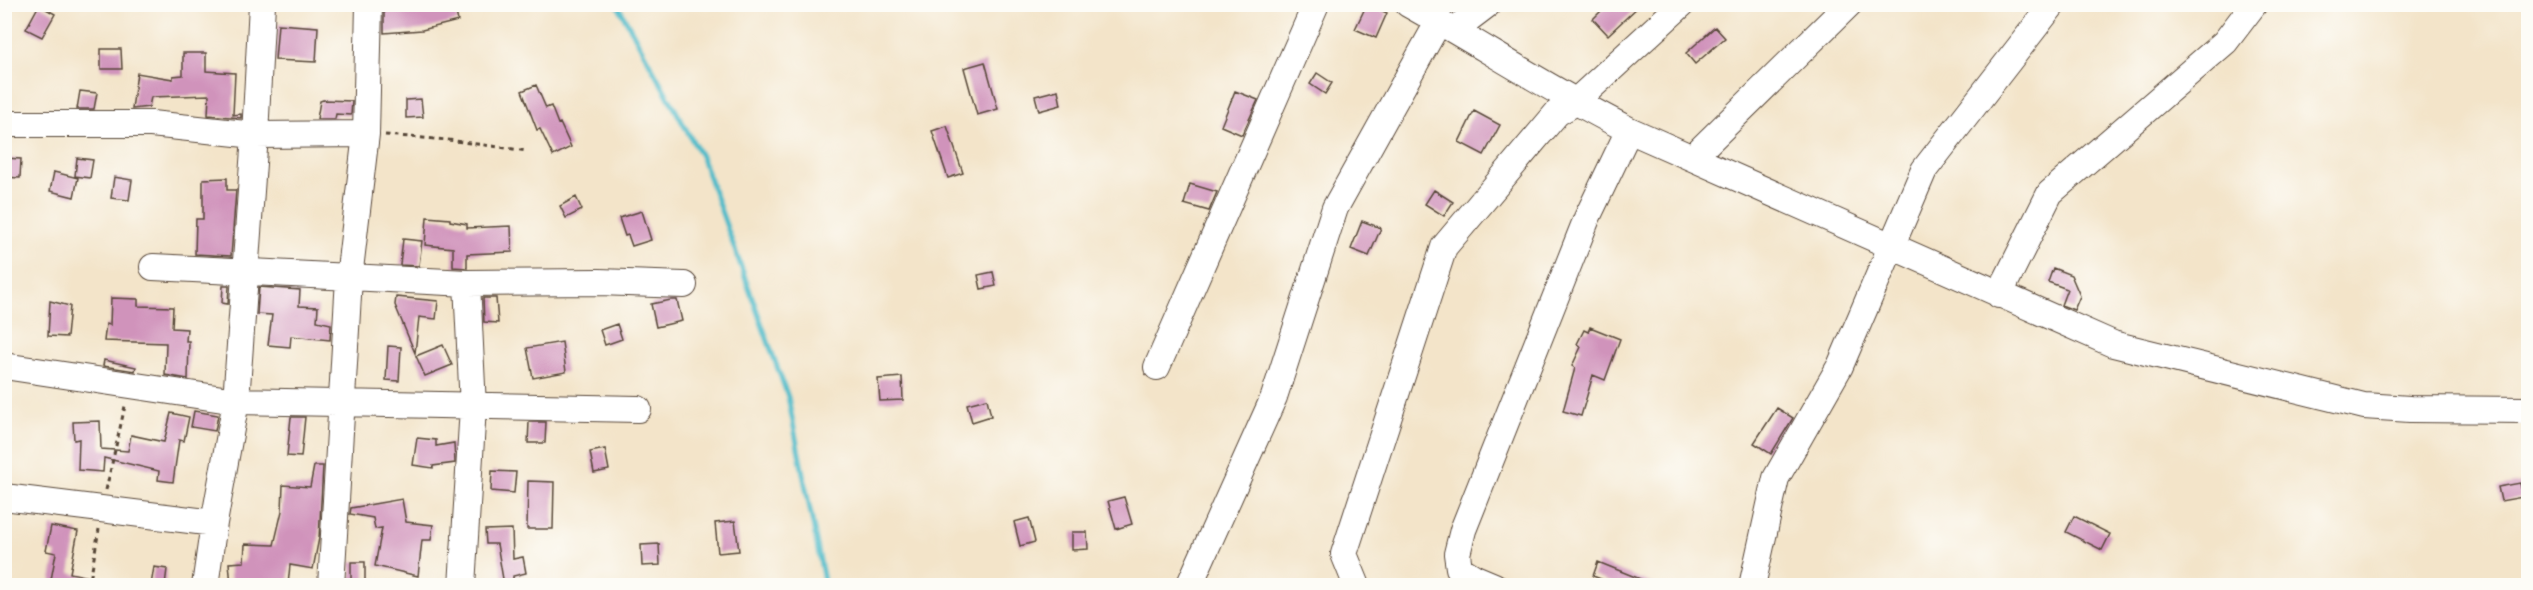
<svg xmlns="http://www.w3.org/2000/svg" width="2533" height="590" font-family="Vollkorn,serif">
<rect width="100%" height="100%" fill="#fdfcf7"/>
<filter id="ink" filterUnits="userSpaceOnUse"><feTurbulence type="fractalNoise" baseFrequency=".0167" numOctaves="2"/><feDisplacementMap in="SourceGraphic" scale="12" xChannelSelector="R" yChannelSelector="G"/><feConvolveMatrix kernelMatrix="1 2 1 2 8 2 1 2 1" color-interpolation-filters="sRGB"/></filter>
<filter id="wash" filterUnits="userSpaceOnUse"><feTurbulence type="fractalNoise" baseFrequency=".008" numOctaves="4" result="noise"/><feDisplacementMap in="SourceGraphic" scale="24" xChannelSelector="R" yChannelSelector="G"/><feGaussianBlur stdDeviation="1.35" result="paint"/><feColorMatrix in="noise" values="0 0 0 0 0 0 0 0 0 0 0 0 0 0 0 0 0 1.4 0 .05"/><feComposite in="paint" operator="in"/></filter>
<g filter="url(#wash)">
<rect width="100%" height="100%" fill="#f3e4c9"/>
<g fill="none" stroke-linecap="round" stroke-linejoin="round">
<path stroke="#4ebbc9" stroke-width="5" d="M 617,4 L 702,158 L 788,397 L 825,586"/>
</g>
<g id="blocks">
<path fill="#d093bb" d="M 384,4 L 454,4 L 458,21 L 422,30 L 384,33 Z
M 1367,4 L 1387,13 L 1376,38 L 1355,29 Z
M 1608,4 L 1641,4 L 1608,35 L 1593,19 Z
M 39,5 L 55,14 L 42,37 L 26,29 Z
M 278,24 L 318,27 L 316,62 L 275,60 Z
M 1715,27 L 1725,38 L 1695,64 L 1686,53 Z
M 101,49 L 121,49 L 122,69 L 101,69 Z
M 183,53 L 206,53 L 206,71 L 235,73 L 233,115 L 241,114 L 241,118 L 208,115 L 209,95 L 151,97 L 149,107 L 132,109 L 137,73 L 173,79 L 173,76 L 183,75 Z
M 985,62 L 998,109 L 977,115 L 964,68 Z
M 1317,73 L 1332,83 L 1325,94 L 1310,84 Z
M 536,85 L 546,108 L 551,106 L 558,124 L 560,123 L 571,147 L 553,156 L 540,129 L 537,130 L 522,91 Z
M 1058,90 L 1061,105 L 1039,111 L 1035,96 Z
M 80,91 L 97,93 L 94,109 L 77,109 Z
M 1235,91 L 1258,100 L 1242,135 L 1221,126 Z
M 421,99 L 423,117 L 406,118 L 406,100 Z
M 323,100 L 352,101 L 351,115 L 336,114 L 335,119 L 317,119 L 320,101 Z
M 1474,111 L 1500,125 L 1484,155 L 1459,142 Z
M 947,126 L 963,173 L 948,178 L 932,131 Z
M 4,158 L 21,159 L 20,178 L 4,177 Z
M 77,158 L 93,160 L 90,178 L 75,176 Z
M 54,172 L 78,178 L 74,197 L 50,191 Z
M 114,177 L 132,180 L 129,200 L 111,198 Z
M 227,178 L 227,190 L 236,190 L 231,256 L 195,254 L 196,219 L 203,219 L 203,179 Z
M 1190,184 L 1217,192 L 1209,211 L 1184,204 Z
M 1434,190 L 1453,202 L 1444,216 L 1425,204 Z
M 576,197 L 582,210 L 566,218 L 560,206 Z
M 642,211 L 651,240 L 632,246 L 628,235 L 625,236 L 619,218 Z
M 427,217 L 450,219 L 450,221 L 467,224 L 467,228 L 511,226 L 512,252 L 467,254 L 467,268 L 453,267 L 453,248 L 425,245 Z
M 1362,221 L 1381,228 L 1369,256 L 1351,249 Z
M 403,239 L 422,241 L 419,266 L 400,265 Z
M 2053,268 L 2071,275 L 2080,296 L 2074,310 L 2061,305 L 2067,289 L 2048,282 Z
M 993,272 L 996,286 L 981,289 L 978,275 Z
M 223,286 L 229,286 L 228,304 L 222,303 Z
M 259,287 L 300,290 L 299,306 L 318,307 L 317,321 L 331,324 L 330,340 L 291,336 L 290,347 L 268,345 L 272,315 L 257,314 Z
M 396,297 L 438,301 L 436,319 L 419,317 L 415,353 L 395,305 Z
M 111,298 L 138,299 L 138,306 L 173,307 L 172,328 L 187,329 L 186,341 L 189,341 L 188,379 L 165,375 L 166,343 L 104,341 L 106,324 L 110,325 Z
M 483,298 L 496,298 L 498,323 L 484,322 Z
M 671,300 L 677,300 L 682,321 L 656,327 L 651,304 Z
M 50,301 L 70,306 L 67,337 L 48,336 Z
M 617,324 L 622,339 L 605,345 L 600,330 Z
M 1590,327 L 1620,339 L 1605,380 L 1593,375 L 1581,416 L 1563,411 L 1575,368 L 1572,366 L 1581,347 L 1577,344 L 1584,330 L 1588,332 Z
M 562,342 L 566,372 L 533,378 L 527,348 Z
M 443,345 L 452,365 L 425,376 L 416,356 Z
M 388,346 L 401,347 L 399,381 L 386,380 Z
M 104,360 L 136,367 L 135,371 L 103,366 Z
M 902,377 L 903,400 L 880,401 L 878,379 Z
M 987,399 L 991,416 L 972,422 L 967,404 Z
M 1777,408 L 1793,418 L 1771,454 L 1754,443 Z
M 194,411 L 218,415 L 215,431 L 191,427 Z
M 171,413 L 189,417 L 184,441 L 179,440 L 173,482 L 158,480 L 159,471 L 104,458 L 103,472 L 78,470 L 79,439 L 74,440 L 73,422 L 100,421 L 101,449 L 128,451 L 131,435 L 164,442 Z
M 291,417 L 305,417 L 301,457 L 287,456 Z
M 529,422 L 546,422 L 545,443 L 528,443 Z
M 417,438 L 436,440 L 436,446 L 454,443 L 455,463 L 433,466 L 433,468 L 413,465 Z
M 605,449 L 609,470 L 594,473 L 590,452 Z
M 314,466 L 323,466 L 319,538 L 313,569 L 290,565 L 288,585 L 231,585 L 229,563 L 244,562 L 245,544 L 274,545 L 282,511 L 283,485 L 310,487 Z
M 492,471 L 516,472 L 514,493 L 491,491 Z
M 528,481 L 554,482 L 553,529 L 527,529 Z
M 2520,483 L 2523,497 L 2501,501 L 2498,487 Z
M 1124,497 L 1132,524 L 1116,529 L 1108,501 Z
M 402,499 L 406,522 L 433,525 L 431,540 L 422,540 L 418,576 L 375,566 L 382,528 L 375,529 L 373,518 L 350,514 L 351,508 Z
M 2074,516 L 2110,534 L 2102,550 L 2066,532 Z
M 1029,518 L 1035,542 L 1020,546 L 1014,522 Z
M 735,521 L 739,551 L 718,553 L 715,523 Z
M 51,526 L 78,531 L 70,573 L 100,579 L 99,585 L 50,585 L 56,553 L 46,551 Z
M 512,529 L 513,559 L 523,557 L 526,573 L 513,576 L 513,585 L 504,585 L 497,544 L 486,544 L 485,530 Z
M 1072,532 L 1087,532 L 1088,549 L 1072,550 Z
M 659,544 L 660,565 L 642,566 L 641,545 Z
M 351,562 L 365,562 L 365,585 L 351,585 Z
M 1598,562 L 1655,585 L 1616,585 L 1593,576 Z
M 154,567 L 167,569 L 165,585 L 151,585 Z"/>
</g>
</g>
<g filter="url(#ink)">
<use href="#blocks" fill-opacity="0" stroke="#574638" stroke-width="1.5"/>
<g fill="none" stroke-linecap="round" stroke-linejoin="round">
<g stroke="#574638" stroke-width="28">
<path id="minor" d="M 1408,4 C 1482,45 1553,92 1629,130 L 2113,344 L 2364,406 L 2410,409 L 2528,410
M 1455,29 L 1488,4
M 13,124 L 151,124 L 255,135 L 366,134
M 1692,158 L 1849,4
M 153,267 L 467,283 L 599,282 L 684,285
M 1999,295 L 2050,193 L 2225,42 L 2254,4
M 4,366 L 236,401 L 638,409
M 1157,367 L 1316,4
M 4,497 L 214,523
M 205,586 L 214,523 L 236,401 L 255,135 L 262,4
M 331,586 L 349,278 L 366,134 L 369,4
M 462,586 L 473,407 L 467,283
M 1189,586 L 1274,397 L 1335,208 L 1439,21
M 1357,586 L 1344,554 L 1444,247 L 1557,113 L 1574,103 L 1682,4
M 1494,586 L 1475,578 L 1459,568 L 1457,554 L 1463,530 L 1587,218 L 1629,130
M 1752,586 L 1776,478 L 1840,366 L 1924,170 L 2053,4"/>
</g>
<path stroke="#574638" stroke-width="3" stroke-dasharray="4.5 4.5" stroke-linecap="butt" d="M 385,135 L 448,140 L 528,151
M 106,490 L 125,406
M 89,586 L 99,529"/>
<use href="#minor" stroke="#fff" stroke-width="26"/>
</g>
</g>
<rect width="2533" height="590" fill="none" stroke="#fdfcf7" stroke-width="24"/>
</svg>
